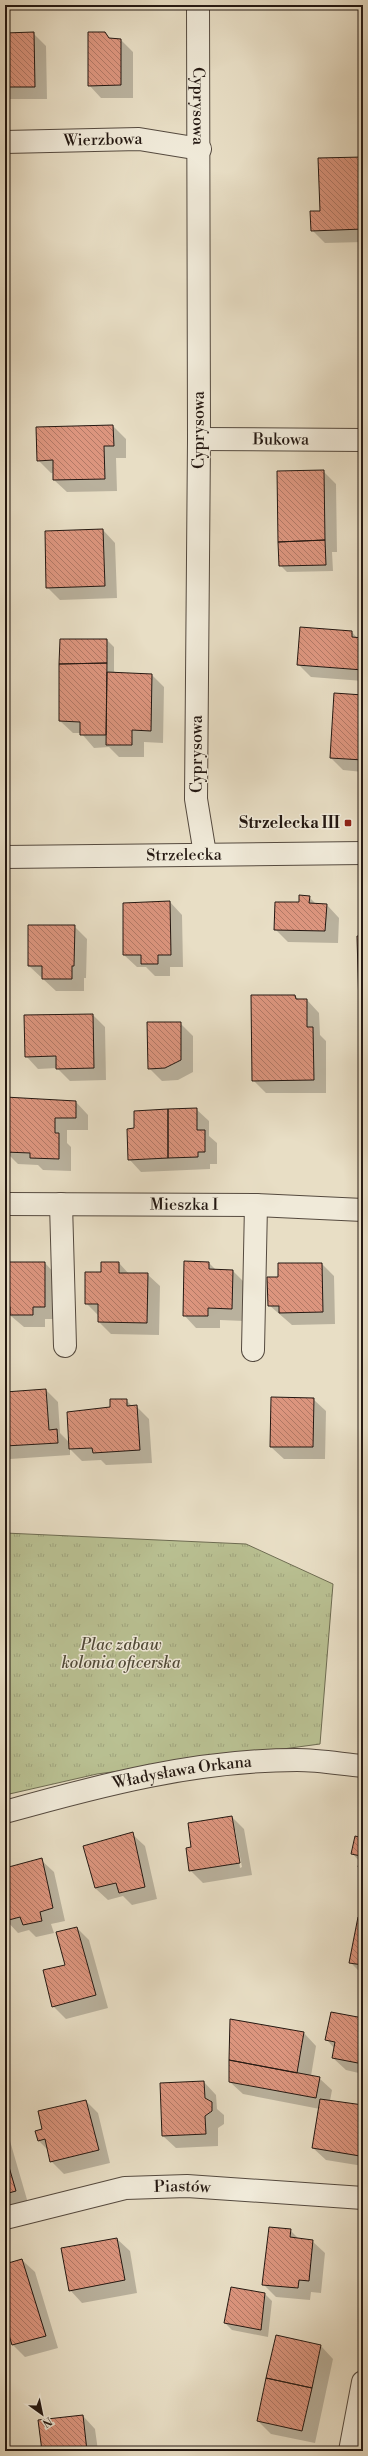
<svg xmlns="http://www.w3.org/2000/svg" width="368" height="2456" font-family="'Libre Bodoni',serif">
<defs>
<pattern id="park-tufts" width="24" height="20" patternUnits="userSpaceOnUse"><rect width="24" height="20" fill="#b9c092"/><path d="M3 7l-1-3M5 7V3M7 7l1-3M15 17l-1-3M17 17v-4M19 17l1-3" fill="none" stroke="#9fa47d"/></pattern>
<pattern id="building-back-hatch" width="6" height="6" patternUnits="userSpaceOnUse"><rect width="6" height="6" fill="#dc957e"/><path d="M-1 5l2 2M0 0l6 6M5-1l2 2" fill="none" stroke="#b27966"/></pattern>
</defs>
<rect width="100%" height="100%" fill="#e8dec5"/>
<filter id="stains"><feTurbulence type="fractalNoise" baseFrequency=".005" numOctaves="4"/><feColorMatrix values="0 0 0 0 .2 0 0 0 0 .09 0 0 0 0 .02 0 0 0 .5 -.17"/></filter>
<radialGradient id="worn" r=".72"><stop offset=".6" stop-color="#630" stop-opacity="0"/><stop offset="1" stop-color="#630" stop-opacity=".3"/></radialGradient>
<path fill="url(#park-tufts)" stroke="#6e6c52" d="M 5,1533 L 246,1544 L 333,1584 L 320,1744 L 97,1774 L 5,1795 Z"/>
<path fill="#0003" fill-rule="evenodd" d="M 33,33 L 46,46 L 47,99 L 5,99 L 5,34 Z
M 104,33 L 111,39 L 121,40 L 133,52 L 133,98 L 101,98 L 89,85 Z
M 363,158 L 363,242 L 325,243 L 312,230 L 321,212 Z
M 113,426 L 126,439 L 126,458 L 116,458 L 117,491 L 67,492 L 54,480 L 54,473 L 51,473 L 38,460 Z
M 323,471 L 336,484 L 337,552 L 332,552 L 333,571 L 287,572 L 280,565 Z
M 103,530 L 115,543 L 117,598 L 60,600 L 47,587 Z
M 352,632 L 358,639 L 363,639 L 363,681 L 311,677 L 298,664 Z
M 107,640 L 114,647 L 114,671 L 116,674 L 152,675 L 164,687 L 163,743 L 144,742 L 144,757 L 119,757 L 109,747 L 94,748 L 81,733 L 73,733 L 60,721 Z
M 363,696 L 363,772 L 343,770 L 331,758 Z
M 309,897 L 317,905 L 327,905 L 339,918 L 338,943 L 288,942 L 275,929 L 300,903 Z
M 170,902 L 182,915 L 183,967 L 170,967 L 170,976 L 155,976 L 146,967 L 137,967 L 124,955 Z
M 74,926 L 87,939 L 86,978 L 84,978 L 84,991 L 56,991 L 29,966 Z
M 295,996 L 299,1000 L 307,1000 L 319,1013 L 320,1035 L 326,1041 L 326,1093 L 266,1093 L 253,1080 Z
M 93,1015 L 105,1027 L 106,1080 L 70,1081 L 57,1068 L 38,1069 L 26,1056 Z
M 180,1023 L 193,1036 L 193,1072 L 178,1080 L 162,1081 L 149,1068 Z
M 76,1102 L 88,1115 L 88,1130 L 67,1130 L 67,1143 L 71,1147 L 71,1171 L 43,1170 L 38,1165 L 18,1164 L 6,1152 Z
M 196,1109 L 209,1121 L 209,1136 L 217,1143 L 217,1164 L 210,1164 L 210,1169 L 141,1172 L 129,1159 L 135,1129 Z
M 185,1262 L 209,1263 L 217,1271 L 233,1271 L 245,1283 L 244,1321 L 220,1320 L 220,1328 L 196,1328 L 184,1315 Z
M 5,1263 L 45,1263 L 57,1276 L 57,1319 L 45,1319 L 45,1327 L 24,1327 L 5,1311 Z
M 119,1263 L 129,1274 L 147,1274 L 160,1286 L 159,1335 L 111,1334 L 99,1322 L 99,1316 L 86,1303 L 102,1273 Z
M 322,1264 L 334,1276 L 335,1324 L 292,1325 L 269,1305 L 279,1278 Z
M 46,1390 L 58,1402 L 60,1433 L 69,1442 L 126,1400 L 133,1407 L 136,1406 L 149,1419 L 152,1463 L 106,1465 L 101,1460 L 82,1461 L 70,1449 L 70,1455 L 10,1459 L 5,1454 L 5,1393 Z
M 313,1399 L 326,1411 L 325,1459 L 284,1459 L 271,1447 Z
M 232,1817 L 244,1829 L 252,1875 L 203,1883 L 190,1870 L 192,1848 ZM 233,1830 L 235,1830 L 242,1867 L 240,1868 Z
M 132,1834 L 145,1846 L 157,1899 L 132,1905 L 123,1896 L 108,1900 L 95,1888 Z
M 363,1839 L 363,1870 L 359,1866 L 360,1862 L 352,1853 Z
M 41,1860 L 54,1872 L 65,1921 L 51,1924 L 54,1933 L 36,1937 L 29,1930 L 18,1933 L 6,1920 L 5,1869 Z
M 363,1919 L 363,1975 L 350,1962 Z
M 77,1928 L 89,1940 L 108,2008 L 66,2019 L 53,2006 Z
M 363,2019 L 363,2074 L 346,2070 L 333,2058 L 335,2049 L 327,2040 Z
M 304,2033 L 316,2046 L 311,2076 L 319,2078 L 332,2090 L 330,2101 L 363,2106 L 363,2166 L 326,2160 L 313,2148 L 320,2109 L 243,2094 L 230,2082 Z
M 204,2082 L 216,2095 L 217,2109 L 224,2115 L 224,2124 L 218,2128 L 218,2146 L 176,2148 L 163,2136 Z
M 86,2101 L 98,2113 L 110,2163 L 64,2174 L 51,2161 L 49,2151 L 39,2141 L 36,2131 L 43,2130 Z
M 5,2136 L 10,2141 L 28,2203 L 5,2210 Z
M 290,2230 L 299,2239 L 312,2241 L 325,2253 L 321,2293 L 311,2292 L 310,2300 L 276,2297 L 263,2284 Z
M 117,2239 L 130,2251 L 137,2293 L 82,2303 L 70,2290 Z
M 22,2260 L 35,2272 L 58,2348 L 25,2357 L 13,2345 L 7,2324 L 5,2325 L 5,2265 Z
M 265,2294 L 272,2301 L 268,2337 L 232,2330 L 225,2323 Z
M 321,2346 L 333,2359 L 315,2443 L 271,2434 L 258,2421 Z
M 83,2416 L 95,2429 L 98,2451 L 43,2451 Z"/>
<path fill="url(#building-back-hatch)" stroke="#241812" d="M 34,32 L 35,87 L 5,87 L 5,33 Z
M 88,32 L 105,32 L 109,38 L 121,39 L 121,85 L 88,86 Z
M 363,157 L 363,229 L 311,231 L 310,211 L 320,211 L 318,158 Z
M 113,425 L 114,446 L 104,446 L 105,479 L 53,480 L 53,460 L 37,461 L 36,427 Z
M 324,470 L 325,540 L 278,542 L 277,471 Z
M 103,529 L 105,586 L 46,588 L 45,531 Z
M 325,540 L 326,565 L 279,566 L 278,542 Z
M 300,627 L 352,631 L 352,637 L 363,638 L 363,670 L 297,665 Z
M 60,639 L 107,639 L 107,663 L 59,664 Z
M 107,663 L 106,735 L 80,735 L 80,722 L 59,721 L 59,664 Z
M 107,672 L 152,674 L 151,731 L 132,730 L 132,745 L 106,745 Z
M 334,693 L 363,695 L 363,760 L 330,758 Z
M 299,895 L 310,896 L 309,903 L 327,904 L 325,931 L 274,930 L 275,902 L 299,902 Z
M 170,901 L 171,955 L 158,955 L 158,964 L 141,964 L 141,955 L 123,955 L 123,903 Z
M 28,925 L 75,925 L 74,966 L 72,966 L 72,979 L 42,979 L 42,966 L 28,966 Z
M 357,936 L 363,936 L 363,1009 L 359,1009 Z
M 251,995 L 295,995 L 296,999 L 307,999 L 307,1027 L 313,1027 L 314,1080 L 252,1081 Z
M 93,1014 L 94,1068 L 56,1069 L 56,1056 L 25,1057 L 24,1015 Z
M 147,1022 L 181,1022 L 181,1060 L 165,1068 L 148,1069 Z
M 5,1097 L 76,1101 L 76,1118 L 55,1118 L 55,1133 L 59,1133 L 59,1159 L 30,1158 L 30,1153 L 5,1152 Z
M 197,1108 L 197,1130 L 205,1130 L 205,1152 L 198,1152 L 198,1157 L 168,1158 L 168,1109 Z
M 168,1109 L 168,1158 L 128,1160 L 127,1129 L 134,1128 L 134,1111 Z
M 184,1261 L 209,1262 L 209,1269 L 233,1270 L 232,1309 L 208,1308 L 208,1316 L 183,1316 Z
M 5,1262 L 45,1262 L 45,1307 L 33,1307 L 33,1315 L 10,1315 L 10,1307 L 5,1307 Z
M 101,1262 L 119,1262 L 119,1273 L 148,1273 L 147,1323 L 98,1322 L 98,1304 L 85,1304 L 85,1272 L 101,1272 Z
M 278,1263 L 322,1263 L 323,1312 L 279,1313 L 279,1306 L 268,1306 L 267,1277 L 278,1277 Z
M 46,1389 L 49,1430 L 57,1429 L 58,1443 L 5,1446 L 5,1392 Z
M 271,1397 L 314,1398 L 313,1447 L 270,1447 Z
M 110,1399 L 127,1399 L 127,1406 L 137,1405 L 140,1450 L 93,1453 L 92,1448 L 69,1449 L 67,1412 L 110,1407 Z
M 232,1816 L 240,1863 L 189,1871 L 186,1848 L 191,1847 L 188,1823 Z
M 133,1832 L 145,1887 L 119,1893 L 116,1883 L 95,1888 L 83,1846 Z
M 355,1836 L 363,1838 L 363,1868 L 358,1867 L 361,1856 L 351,1854 Z
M 42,1858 L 53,1908 L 40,1912 L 42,1921 L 23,1925 L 20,1917 L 5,1921 L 5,1868 Z
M 358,1917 L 363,1918 L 363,1965 L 349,1963 Z
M 77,1927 L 96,1995 L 52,2007 L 43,1970 L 65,1965 L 56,1932 Z
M 331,2012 L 363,2018 L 363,2064 L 332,2058 L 335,2042 L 325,2040 Z
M 230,2019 L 304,2032 L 297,2073 L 229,2060 Z
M 229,2060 L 320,2077 L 316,2098 L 229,2082 Z
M 204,2081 L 205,2098 L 212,2102 L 212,2111 L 205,2116 L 206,2134 L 162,2136 L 160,2083 Z
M 320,2099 L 363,2105 L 363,2138 L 360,2156 L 312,2148 Z
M 86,2100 L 99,2150 L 50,2162 L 45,2139 L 38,2141 L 35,2131 L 42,2129 L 38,2111 Z
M 5,2153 L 16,2191 L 5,2194 Z
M 269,2227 L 291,2229 L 290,2237 L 313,2240 L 309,2281 L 299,2280 L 298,2288 L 262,2285 Z
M 117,2238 L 125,2280 L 69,2291 L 61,2248 Z
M 22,2259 L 46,2336 L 12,2345 L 5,2322 L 5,2264 Z
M 231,2287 L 265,2293 L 261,2330 L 224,2323 Z
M 276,2335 L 321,2345 L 312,2388 L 266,2378 Z
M 266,2378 L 312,2388 L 302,2431 L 257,2421 Z
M 83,2415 L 87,2451 L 42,2451 L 38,2420 Z"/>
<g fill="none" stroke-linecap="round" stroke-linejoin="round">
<g stroke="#554a3f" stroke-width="24">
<g id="minor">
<path id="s1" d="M 198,5 L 199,439 L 196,799 L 205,854"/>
<path id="s2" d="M 5,142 L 139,139 L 200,149"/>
<path id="s3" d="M 199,439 L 363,440"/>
<path id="s4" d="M 5,857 L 363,853"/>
<path id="s5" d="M 5,1204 L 256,1205 L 363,1210"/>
<path d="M 61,1204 L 65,1346"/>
<path d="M 253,1350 L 256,1205"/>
<path id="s6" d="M 5,1812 C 101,1785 197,1760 297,1760 C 319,1760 341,1764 363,1766"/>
<path id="s7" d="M 5,2218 L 125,2188 L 187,2186 L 363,2198"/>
<path d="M 350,2451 L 363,2382"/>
</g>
</g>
<use href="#minor" stroke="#f0ead9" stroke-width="22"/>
</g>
<rect fill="#8f2418" stroke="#f0ead9" stroke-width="1.5" x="344" y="819" width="8" height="8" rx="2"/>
<g text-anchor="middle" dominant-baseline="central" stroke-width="3" stroke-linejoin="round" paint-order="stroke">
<g font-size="16" fill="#241812" stroke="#f0ead9">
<text stroke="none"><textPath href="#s1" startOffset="101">Cyprysowa</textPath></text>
<text stroke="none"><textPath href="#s2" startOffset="98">Wierzbowa</textPath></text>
<text transform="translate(199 430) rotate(-90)">Cyprysowa</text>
<text stroke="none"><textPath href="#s3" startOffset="82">Bukowa</textPath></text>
<text transform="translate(197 754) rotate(-90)">Cyprysowa</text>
<text stroke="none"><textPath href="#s4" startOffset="179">Strzelecka</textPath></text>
<text stroke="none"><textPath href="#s5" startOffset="179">Mieszka I</textPath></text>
<text stroke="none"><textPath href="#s6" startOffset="182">Władysława Orkana</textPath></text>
<text stroke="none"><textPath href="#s7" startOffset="181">Piastów</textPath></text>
</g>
<g font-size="16" font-weight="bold" fill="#241812" stroke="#f0ead9" text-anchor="end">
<text x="340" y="823">Strzelecka III</text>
</g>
<g font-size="16" font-style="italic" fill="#514a38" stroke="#f0ead9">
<text x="121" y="1645">Plac zabaw<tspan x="121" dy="18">kolonia oficerska</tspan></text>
</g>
</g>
<rect width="368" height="2456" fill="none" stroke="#e8dec5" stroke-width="20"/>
<rect x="6" y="6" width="356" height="2444" fill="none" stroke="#241812" stroke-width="2"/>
<rect x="10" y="10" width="348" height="2436" fill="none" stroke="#241812"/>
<g transform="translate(42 2414) rotate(147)" stroke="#f0ead9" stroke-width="3" paint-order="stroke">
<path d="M0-3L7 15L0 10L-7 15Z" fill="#241812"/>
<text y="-6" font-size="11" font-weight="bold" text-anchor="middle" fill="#241812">N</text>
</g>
<rect width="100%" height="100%" filter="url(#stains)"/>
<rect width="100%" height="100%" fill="url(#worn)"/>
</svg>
